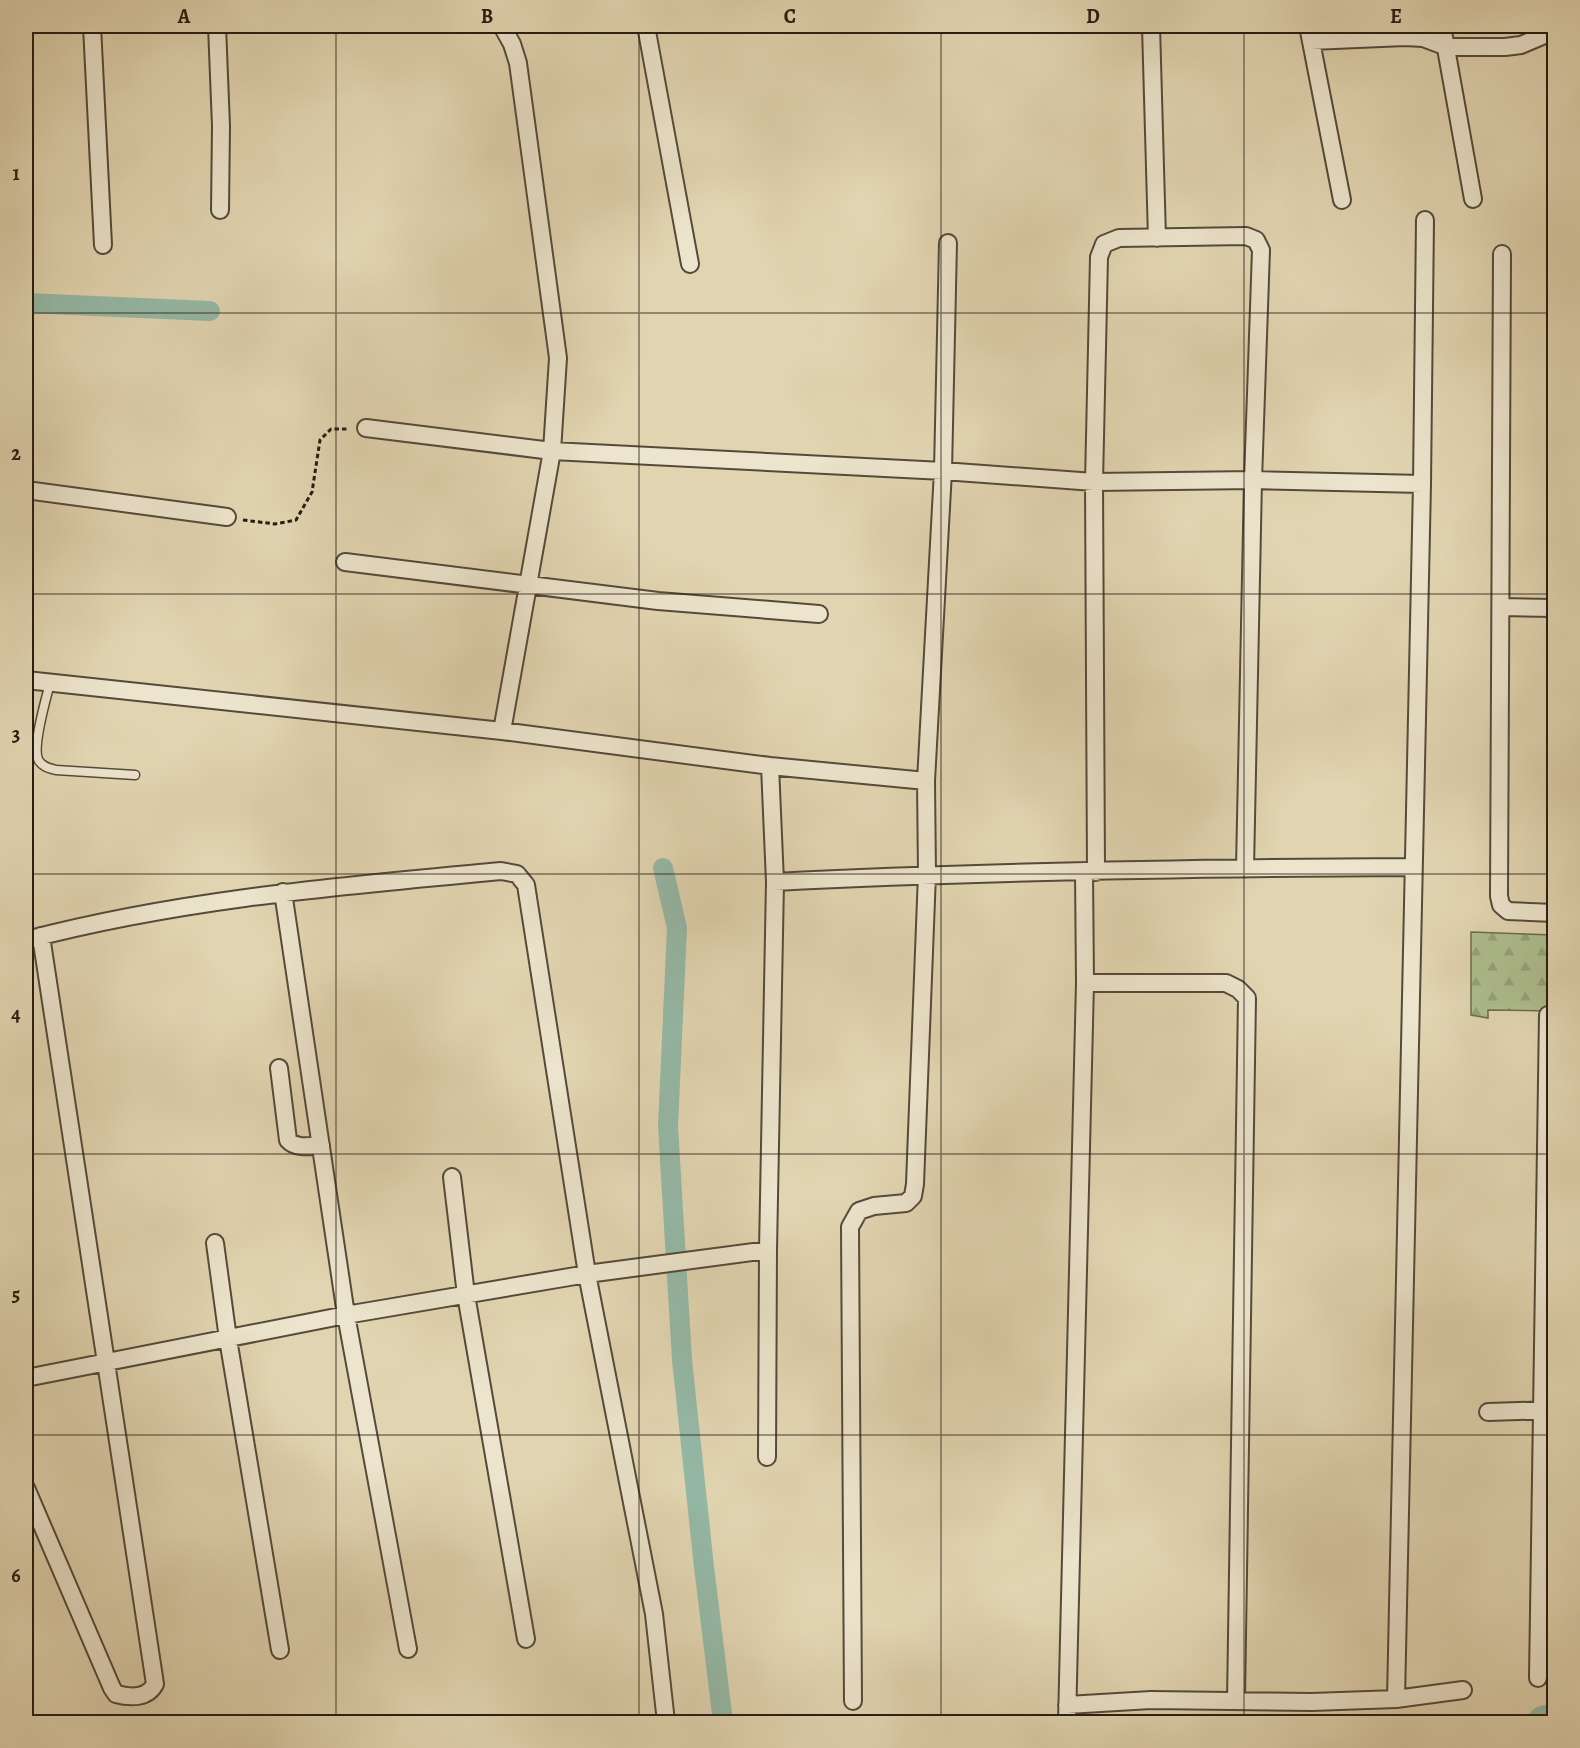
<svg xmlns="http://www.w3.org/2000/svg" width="1580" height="1748" font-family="Alegreya,serif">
<defs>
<pattern id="forest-firs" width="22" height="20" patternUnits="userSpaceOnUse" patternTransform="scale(1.5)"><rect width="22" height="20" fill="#aebe8f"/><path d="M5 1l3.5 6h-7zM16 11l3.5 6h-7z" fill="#96a37a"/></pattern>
</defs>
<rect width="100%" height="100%" fill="#e1d5b1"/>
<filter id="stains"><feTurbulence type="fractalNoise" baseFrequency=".00333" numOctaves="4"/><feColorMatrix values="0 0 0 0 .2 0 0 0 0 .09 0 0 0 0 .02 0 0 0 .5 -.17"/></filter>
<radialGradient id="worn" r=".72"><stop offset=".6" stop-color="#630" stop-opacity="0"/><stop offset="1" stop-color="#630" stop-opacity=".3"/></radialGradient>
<path fill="url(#forest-firs)" stroke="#6a6d50" stroke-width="1.5" d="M 1471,932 L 1554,935 L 1554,1011 L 1488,1010 L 1488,1018 L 1471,1015 Z"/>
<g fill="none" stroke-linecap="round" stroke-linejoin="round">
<path stroke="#95b9a7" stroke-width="20" d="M 26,303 L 210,311
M 663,868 L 677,928 L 668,1126 L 682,1360 L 704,1567 L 723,1722"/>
<path stroke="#95b9a7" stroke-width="33" d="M 1544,1722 L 1554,1721"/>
<g stroke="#554a3a" stroke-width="11">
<path id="lane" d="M 50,683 C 46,699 31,749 39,761 C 43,767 49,768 56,770 L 135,775"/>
</g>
<g stroke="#554a3a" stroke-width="20">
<path id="street" d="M 92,26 L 103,245
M 217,26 L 221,126 L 220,210
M 502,26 L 512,44 L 518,63 L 558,358 L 552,451 L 502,731
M 646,26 L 690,264
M 1151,26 L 1157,238
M 1308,26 L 1342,200
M 1442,26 L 1473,199
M 1311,41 L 1405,37 L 1423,38 L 1447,47 L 1505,47 L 1521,45 L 1554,31
M 1502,254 L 1499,896 L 1501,905 L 1508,911 L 1554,913
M 366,428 L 552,451 L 943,471 L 1094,482 L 1253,480 L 1422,484
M 26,490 L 227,517
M 345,562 L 658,601 L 819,614
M 1502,607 L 1554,608
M 26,680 L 502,731 L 770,766 L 926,781
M 1096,872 L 1094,482 L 1099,257 L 1104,244 L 1119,238 L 1246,236 L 1256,240 L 1261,250 L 1253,480 L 1245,868
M 775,882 C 988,871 1200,868 1413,867
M 283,892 L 346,1315 L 408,1649
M 26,940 C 181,899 341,886 501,871 L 517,874 L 526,885 L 587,1274 L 654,1614 L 666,1722
M 1085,983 L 1226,983 L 1238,989 L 1247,998 L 1236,1701
M 279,1068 L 288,1140 C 296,1149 310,1146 321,1145
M 452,1177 L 466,1295 L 526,1639
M 215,1243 L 228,1339 L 280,1650
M 26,1378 L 346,1315 L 587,1274 L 768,1250
M 1488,1412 L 1554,1410
M 767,1457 L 768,1250 L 775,882 L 770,766
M 26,1488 L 112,1688 L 116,1694 C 131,1698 148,1698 155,1684 L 41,936
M 1538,1678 L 1548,1015
M 1396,1699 L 1422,484 L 1425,220
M 853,1701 L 850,1227 L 859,1211 L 874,1206 L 906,1203 L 913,1196 L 915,1184 L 927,874 L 926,781 L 943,471 L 948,243
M 1067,1705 L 1151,1700 L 1312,1702 L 1396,1699 L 1463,1690
M 1067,1722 L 1085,983 L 1084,871"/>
</g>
<path stroke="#261c12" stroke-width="3" stroke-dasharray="4.5 3" stroke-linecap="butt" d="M 243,520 L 275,524 L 296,520 L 312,492 L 320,440 L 331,429 L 348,429"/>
<use href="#lane" stroke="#ece4cc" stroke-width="8"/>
<use href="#street" stroke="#ece4cc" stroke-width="16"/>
</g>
<path fill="none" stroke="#261c12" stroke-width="1.5" stroke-opacity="0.55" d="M 336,26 L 336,1722M 639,26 L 639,1722M 941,26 L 941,1722M 1244,26 L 1244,1722M 26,313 L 1554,313M 26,594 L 1554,594M 26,874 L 1554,874M 26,1154 L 1554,1154M 26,1435 L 1554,1435"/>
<rect width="1580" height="1748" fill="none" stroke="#e1d5b1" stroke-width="66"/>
<rect x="33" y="33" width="1514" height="1682" fill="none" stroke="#261c12" stroke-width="2"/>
<g font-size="20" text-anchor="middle" font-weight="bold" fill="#261c12">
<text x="184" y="23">A</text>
<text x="487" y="23">B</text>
<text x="790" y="23">C</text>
<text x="1093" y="23">D</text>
<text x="1396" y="23">E</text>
<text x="16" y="180">1</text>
<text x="16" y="460">2</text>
<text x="16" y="741">3</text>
<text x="16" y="1021">4</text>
<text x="16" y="1301">5</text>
<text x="16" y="1582">6</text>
</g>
<rect width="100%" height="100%" filter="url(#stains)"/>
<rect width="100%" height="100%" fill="url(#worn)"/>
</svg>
